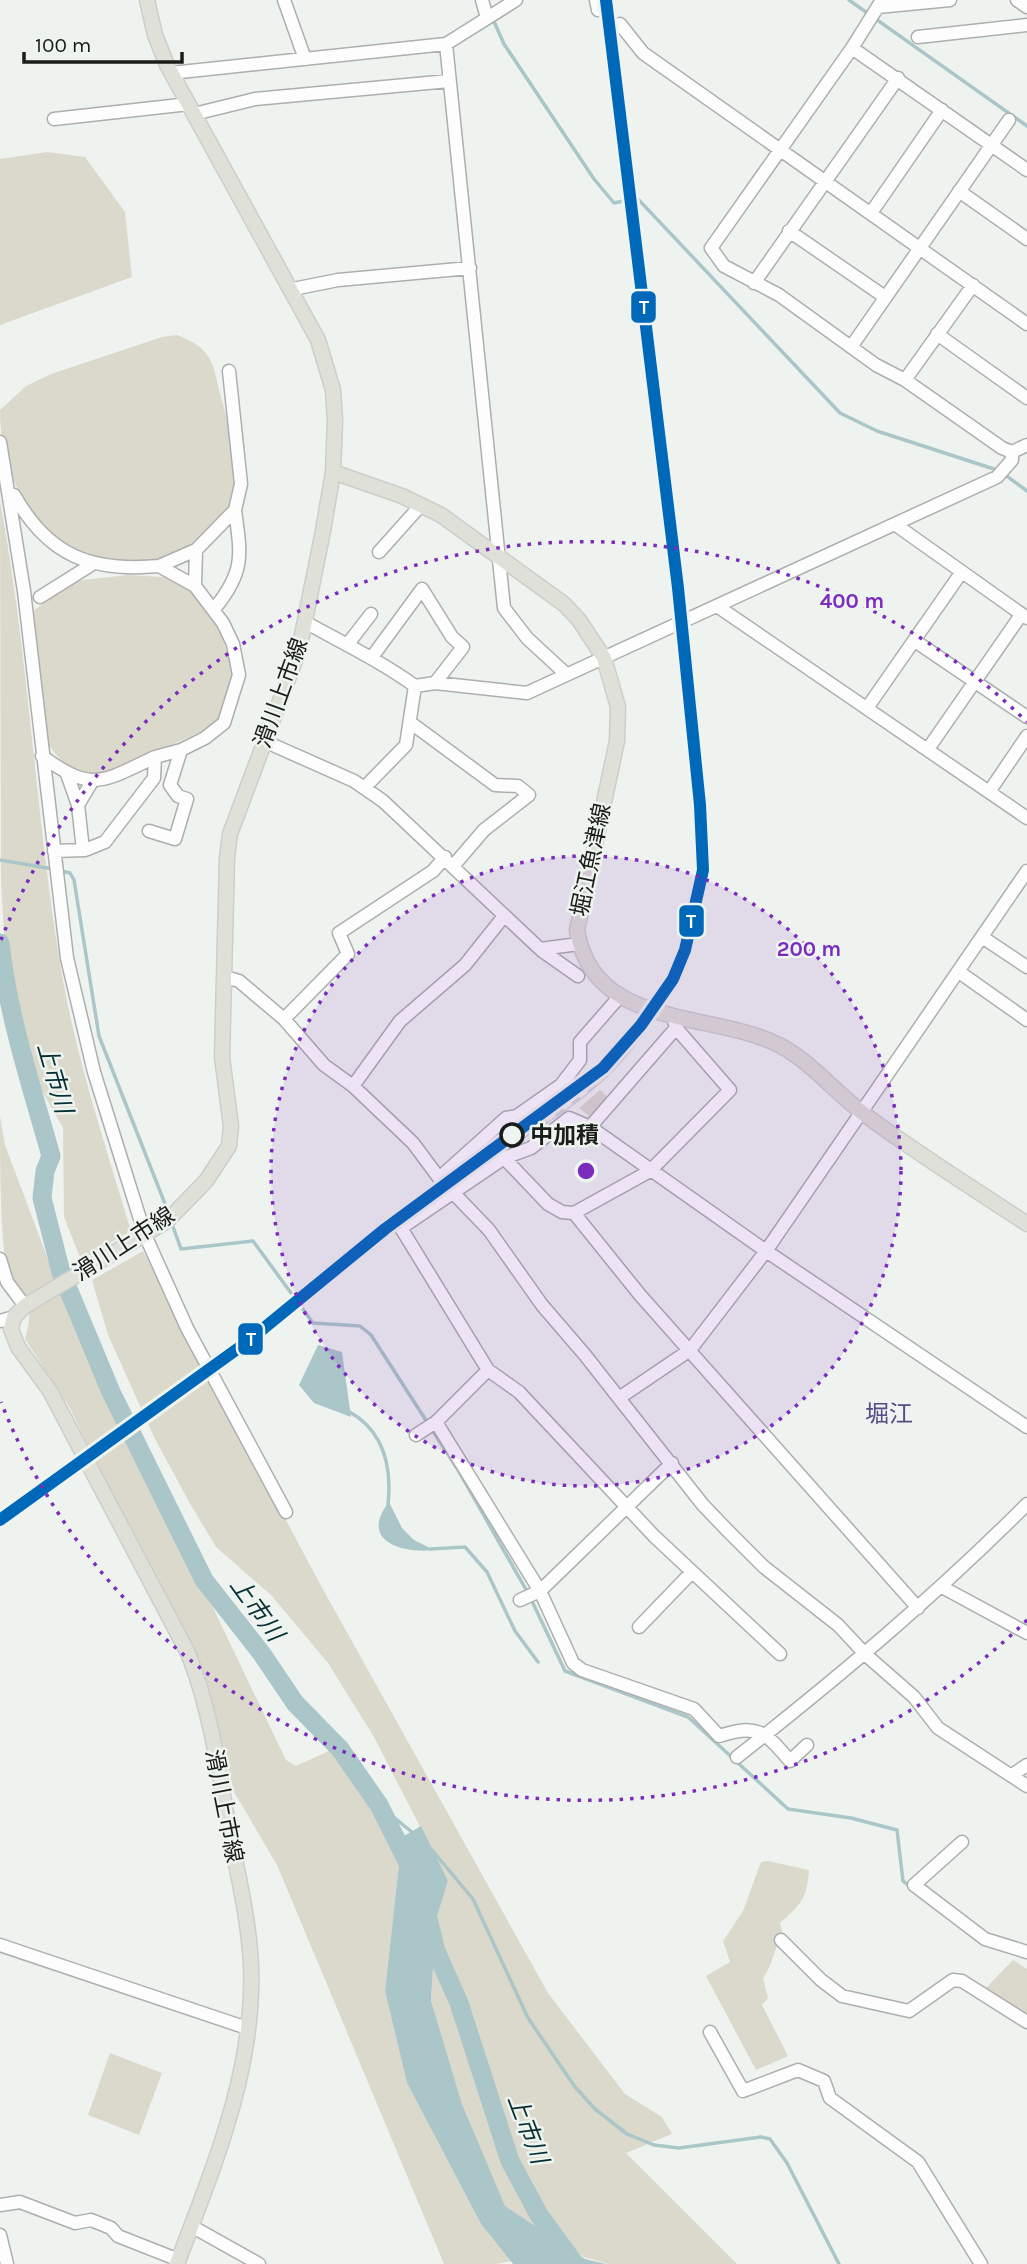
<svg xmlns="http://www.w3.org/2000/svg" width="1027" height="2264" font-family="Karla,'Noto Sans JP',sans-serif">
<rect width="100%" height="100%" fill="#eff3f0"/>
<path fill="#dbd9cb" d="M 47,152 L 85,157 L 125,212 L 132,277 L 0,325 L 0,159 Z
M 177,335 C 217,350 212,367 223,404 C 229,427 240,476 234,498 C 229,514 216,524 204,535 C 183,555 162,562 133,562 C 122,562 106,565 96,562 C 90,560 83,555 77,551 C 26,522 0,469 0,410 L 26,386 L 51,374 L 162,337 Z
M 0,501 C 29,656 35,814 61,969 C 76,1058 105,1144 131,1231 L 81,1260 L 64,1217 L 63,1128 L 10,1035 L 1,882 Z
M 128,575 L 163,577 L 196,594 L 218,622 L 233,673 L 217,724 L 111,773 C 85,778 63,768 49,745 L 33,611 L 74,581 Z
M 600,1090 L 609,1098 L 589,1116 L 579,1108 Z
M 0,1116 L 5,1145 L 55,1278 L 286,1760 L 296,1766 L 344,1744 L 402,1837 L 385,1991 L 407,2083 L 481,2224 L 511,2261 L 496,2264 L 444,2264 L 277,1865 L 234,1792 L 210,1694 L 195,1650 L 128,1529 L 70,1408 L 25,1339 C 37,1296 21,1303 7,1271 C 0,1236 0,1157 0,1116 Z
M 143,1251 L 320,1584 L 548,1993 L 625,2094 L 662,2117 L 672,2134 L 626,2153 L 737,2264 L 608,2264 L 584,2257 L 505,2207 L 462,2104 L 431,2004 L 436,1920 L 448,1881 L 374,1737 L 328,1663 L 271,1595 L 216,1547 L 189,1502 L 154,1437 L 108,1335 L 92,1280 Z
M 768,1861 L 809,1870 C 807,1899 801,1904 780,1923 L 783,1936 C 772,1950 774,1964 763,1978 L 768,1998 L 762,2005 L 788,2056 L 756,2070 L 706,1976 L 730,1962 L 723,1941 L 743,1911 L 761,1862 Z
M 1013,1960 L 1027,1969 L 1027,2016 L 985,1989 Z
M 110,2053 L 162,2073 L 139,2135 L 88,2115 Z"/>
<path fill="#aac6c8" d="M 318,1345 L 342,1352 L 351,1417 L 314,1403 L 299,1385 Z
M 389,1502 L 402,1528 L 414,1540 L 434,1550 C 400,1554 359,1540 389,1502 Z
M 421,1826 L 448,1881 L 436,1920 L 431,2001 L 462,2104 L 505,2206 L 585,2259 L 606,2264 L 513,2264 L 481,2224 L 407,2083 L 385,1991 L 402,1837 Z"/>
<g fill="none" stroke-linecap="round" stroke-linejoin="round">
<path stroke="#aac6c8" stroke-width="3.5" d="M 849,0 L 1027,126
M 492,17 L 504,44 L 594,179 L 614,203 L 637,198 L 840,413 L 877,431 L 997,470
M 1004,474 L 1027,491
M 0,860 L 53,869
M 61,871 L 70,873 L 74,880 L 99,1036 L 169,1214
M 171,1221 L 181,1249 L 253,1241 L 313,1323 L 360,1326 L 371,1335 L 458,1470 L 528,1593
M 348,1411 C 385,1431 392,1467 388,1505
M 430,1549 L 465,1547 L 487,1572 L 515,1631 L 538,1662
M 531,1599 L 565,1671 L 688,1717 L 788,1809 L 851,1818 L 897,1830 L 903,1881 L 909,1886
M 379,1805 L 413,1833
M 432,1850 L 473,1899 L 528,2018 L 575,2087 L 595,2109 L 627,2134 L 654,2145 L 679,2148 L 761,2137 L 770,2139 L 787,2163 L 839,2264"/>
<path stroke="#aac6c8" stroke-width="19" d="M 0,943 C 8,1016 31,1085 51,1156 L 45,1171 L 42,1198 L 61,1272 L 111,1392 L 204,1580 L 262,1654 L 295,1703 L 340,1749 L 379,1805 L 412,1871
M 428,1919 L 436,1951 L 459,2003 L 510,2161 L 539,2215 L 575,2264"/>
<g stroke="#acafad" stroke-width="15">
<path id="minor" d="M 284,0 L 305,59
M 482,0 L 487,18
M 596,0 L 598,10
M 882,0 L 852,48 L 711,248 L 724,266 L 779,295 L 876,365 L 905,380 L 1002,448 L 1012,452 L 1027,445
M 1017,0 L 1027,7
M 878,7 L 950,0
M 620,24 L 643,53 L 1027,324
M 918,37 L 1027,25
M 446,44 L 504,608 L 527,638 L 566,674
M 852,48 L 1027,170
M 171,73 L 446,44 L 516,0
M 194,114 L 255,99 L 449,81
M 54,119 L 189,104
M 959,191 L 1027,239
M 871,213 L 942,110
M 789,231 L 885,297
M 754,283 L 898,78
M 293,289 L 338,280 L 470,268
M 937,334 L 1027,398
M 851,347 L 1009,120
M 905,380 L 973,285
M 0,442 L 24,591 L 67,958 L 94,1072 L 145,1235 L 187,1328 L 286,1512
M 14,495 C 49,557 92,572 159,566
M 896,525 L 1027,618
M 196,550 L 235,510 L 241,484 L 229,371
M 379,552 L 421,505
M 40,597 L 91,565
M 717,606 L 1027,818
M 215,608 C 245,571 241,555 235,510
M 305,622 C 343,643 380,661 415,686 L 435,683 L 527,693 L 997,477 L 1012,460 L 1012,452
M 915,641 L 1027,717
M 347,645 L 371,614
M 372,657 L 422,589 L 452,637 L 463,647 L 435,683
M 867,708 L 961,573
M 411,723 L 495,785 L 518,786 L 529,795 L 484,830 L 454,865
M 264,741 L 354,781 L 383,801 L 540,949 L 579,944
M 928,749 L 1021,615
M 181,750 L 205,738 L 224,723 L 239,675 L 233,644 L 223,623 L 195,586 L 196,550 L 159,566 L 195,586
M 42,756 C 92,793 102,782 155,757 L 154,778 L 105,842 L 85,850 L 54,851
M 67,774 L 78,805 L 93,780
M 365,787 L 406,745 L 415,686
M 989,792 L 1027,736
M 78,805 L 83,850
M 149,831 L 175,839 L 187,799 L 178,796 L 170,785 L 181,750 L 155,757
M 982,937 L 1027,967
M 541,950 L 578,976
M 959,972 L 1027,1020
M 225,977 L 239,981 L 284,1019 L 324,1065 L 353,1086 L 413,1143 L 439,1178 L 489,1230 L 542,1305 L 585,1355 L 703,1505 L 727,1530 L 764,1567 L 838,1625 L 866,1655 L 914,1697 L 938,1728 L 1027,1786
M 284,1019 L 348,954 L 339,933 L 433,871 L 445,857
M 353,1086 L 400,1021 L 465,965 L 504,916
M 590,1127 L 676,1028
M 504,1158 L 548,1204 L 562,1212 L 574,1213 L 640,1295 L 918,1608
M 439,1178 L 506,1118 L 517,1116 L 561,1085 L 580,1060 L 580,1042 L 620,996
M 574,1213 L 650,1171 L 730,1090 L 676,1028 L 673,1017
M 0,1259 L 7,1282 L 25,1306
M 0,1321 L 14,1317
M 619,1398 L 690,1350 L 766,1251 L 1027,871
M 436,1422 L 540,1591 L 573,1663 L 582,1670 L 694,1709 L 719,1736 C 758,1723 765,1732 790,1761 L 807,1745
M 416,1435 L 436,1422 L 488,1370
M 942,1587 L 1027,1633
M 520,1600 L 540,1591 L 672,1463
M 639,1627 L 692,1572
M 780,1654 L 654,1536 L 519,1392 L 488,1370 L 401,1228 L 504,1158 L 531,1148 L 569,1118 L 590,1127 L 766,1251 L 1027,1427
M 737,1757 C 840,1676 934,1597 1027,1504
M 1012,1775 L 1027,1765
M 962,1842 L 914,1885 L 985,1939 L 1027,1952
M 781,1940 L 821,1980 L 842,1996 L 909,2011 L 953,1980 L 962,1981 L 1027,2022
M 0,1945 L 247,2028
M 710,2032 L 743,2091 L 798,2070 L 824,2081 L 830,2098 L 918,2162 L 981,2264
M 0,2205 L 20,2202 L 75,2223 L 91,2220 L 111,2228 L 118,2236 L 179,2260
M 193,2227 L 259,2264
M 0,2235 L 7,2264"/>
</g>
<g stroke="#cccecc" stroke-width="17">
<path id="major" d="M 147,0 L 155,35 L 167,65 L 318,340 L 333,390 L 335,421 L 333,472 L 323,531 L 299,650 L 230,834 L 227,858 L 222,1057 L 231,1126 L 229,1146 L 206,1181 L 167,1221 L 25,1306 L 14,1317 L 11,1329 L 18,1347 L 50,1391 L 188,1653 C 209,1705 218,1764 227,1819 C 236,1867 249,1917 251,1966 C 255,2071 213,2168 177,2264
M 333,472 L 402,496 L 441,515 L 564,604 L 579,620 L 604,658 L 618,707 L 617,741 L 577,930 C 593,1031 713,1010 781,1046 C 812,1063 836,1093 864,1114 C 916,1153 973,1188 1027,1224"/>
</g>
<use href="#minor" stroke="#fdfdfd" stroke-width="12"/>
<use href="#major" stroke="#dfe0d7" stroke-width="14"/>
<g stroke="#d2d4d2" stroke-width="6">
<path id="rail" d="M 462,1173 C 514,1140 583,1104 623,1056 C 643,1033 658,1006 673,979"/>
</g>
<use href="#rail" stroke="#eef4ef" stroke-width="3.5" stroke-dasharray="10" stroke-linecap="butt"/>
<g stroke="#eef4ef" stroke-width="18">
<path id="rail-1" d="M 0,1520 L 247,1342 L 385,1229 L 603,1068 L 641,1025 L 673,979 L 685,950 L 703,870 L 700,805 L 678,588 L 606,0"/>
</g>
<use href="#rail-1" stroke="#0068b9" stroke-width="12"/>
</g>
<circle cx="586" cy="1171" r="315" fill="#7b2cbf" fill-opacity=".12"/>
<g fill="none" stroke="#7b2cbf" stroke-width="3.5" stroke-dasharray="3.5 7">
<circle cx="586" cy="1171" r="315"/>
<path d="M1027 1620A629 629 0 0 1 1 1402M1 940A629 629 0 0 1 1027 722"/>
</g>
<circle fill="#eef4ef" stroke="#1a1c1a" stroke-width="3.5" cx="512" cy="1135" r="11"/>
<g text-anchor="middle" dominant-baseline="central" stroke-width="5" stroke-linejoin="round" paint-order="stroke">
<g font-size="23" fill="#1a1c1a" stroke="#eef4ef">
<text transform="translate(281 693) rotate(-70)">滑川上市線</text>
<text transform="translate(591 860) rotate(-78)">堀江魚津線</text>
<text transform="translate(124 1244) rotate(-33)">滑川上市線</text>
<text transform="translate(224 1806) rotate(79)">滑川上市線</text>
</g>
<g font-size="23" font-weight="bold" fill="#1a1c1a" stroke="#eef4ef" text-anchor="start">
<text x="530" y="1135">中加積</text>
</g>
<g font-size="24" font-style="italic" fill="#072f33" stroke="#eef4ef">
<text transform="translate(55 1078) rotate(74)">上市川</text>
<text transform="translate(257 1609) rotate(54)">上市川</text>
<text transform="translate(528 2129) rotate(69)">上市川</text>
</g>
<g font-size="24" fill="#564b89" stroke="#eef4ef">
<text x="889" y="1414">堀江</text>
</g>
</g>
<circle cx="586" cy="1171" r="10" fill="#7b2cbf" stroke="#eef4ef" stroke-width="3.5"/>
<g font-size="21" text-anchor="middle" font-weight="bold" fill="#7b2cbf" stroke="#eef4ef" stroke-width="5" stroke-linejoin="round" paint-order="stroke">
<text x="852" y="608">400 m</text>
<text x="809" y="956">200 m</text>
</g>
<g stroke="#eef4ef" stroke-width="2.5">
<rect x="630" y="290" width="27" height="34" rx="7" fill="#0068b9"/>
<rect x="678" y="904" width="27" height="34" rx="7" fill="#0068b9"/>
<rect x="237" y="1322" width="27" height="34" rx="7" fill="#0068b9"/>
</g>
<g font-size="19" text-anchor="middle" font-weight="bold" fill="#fff">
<text x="644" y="314">T</text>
<text x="691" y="928">T</text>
<text x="251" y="1346">T</text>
</g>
<path d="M24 52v10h158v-10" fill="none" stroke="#1a1c1a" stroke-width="3.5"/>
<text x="35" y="52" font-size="21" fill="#1a1c1a" stroke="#eef4ef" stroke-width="5" paint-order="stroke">100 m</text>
</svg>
